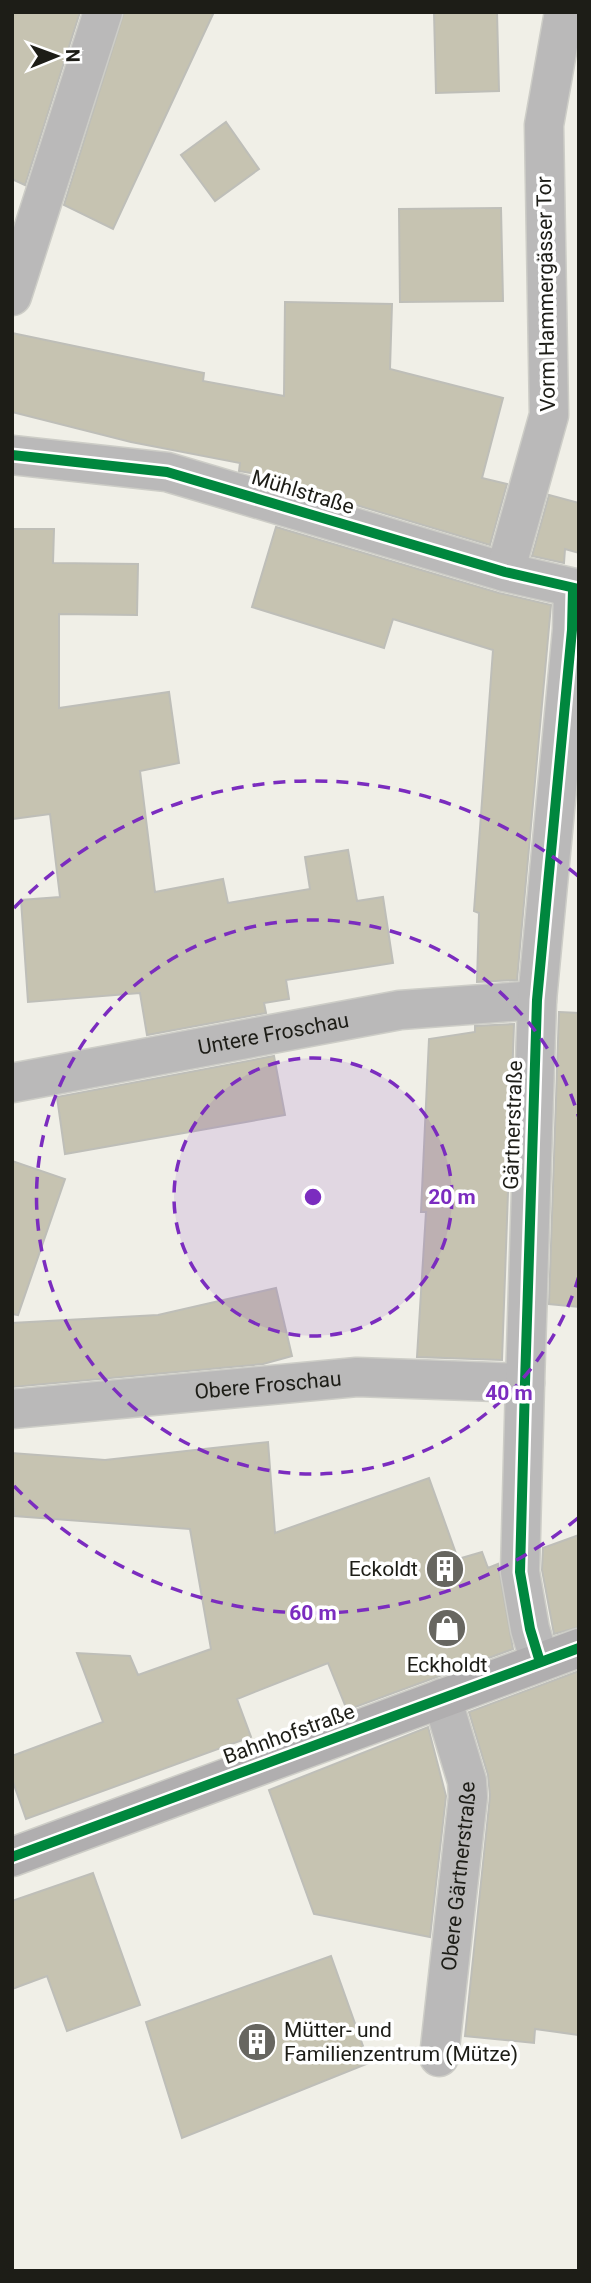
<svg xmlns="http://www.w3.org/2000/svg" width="591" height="2283" font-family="Roboto,sans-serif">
<rect width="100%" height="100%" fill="#f0efe7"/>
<path fill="#c6c3b1" stroke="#bebeb8" stroke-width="2" d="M 12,12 L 80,12 L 25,185 L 12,179 Z
M 124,12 L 214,12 L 113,229 L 64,205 Z
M 434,12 L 497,12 L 499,91 L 436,93 Z
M 226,122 L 259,169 L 215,201 L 181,155 Z
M 501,208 L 503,301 L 400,302 L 399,209 Z
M 285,302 L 392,304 L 390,369 L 503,398 L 482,478 L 507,484 L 490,545 L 289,485 L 291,480 L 239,471 L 240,463 L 131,442 L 12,412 L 12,333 L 204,373 L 203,381 L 284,396 Z
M 549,495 L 579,503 L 579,553 L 565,549 L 564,563 L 532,556 Z
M 276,527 L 499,593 L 551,605 L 517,980 L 477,982 L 479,913 L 474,911 L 493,650 L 393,619 L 384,648 L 252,607 Z
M 12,529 L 54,529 L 53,563 L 138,564 L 137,615 L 59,614 L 59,708 L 169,692 L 179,763 L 140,771 L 155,892 L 223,879 L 228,903 L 310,889 L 305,857 L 348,850 L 357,901 L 383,897 L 393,963 L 286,980 L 289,999 L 264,1003 L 266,1013 L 147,1035 L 140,993 L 28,1002 L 21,900 L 60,897 L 50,814 L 12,819 Z
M 559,1012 L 579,1013 L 579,1307 L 549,1304 Z
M 514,1024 L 502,1360 L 417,1357 L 426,1212 L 421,1212 L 429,1039 L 475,1032 L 475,1026 Z
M 274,1056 L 285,1115 L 65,1154 L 57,1097 Z
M 12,1161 L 65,1179 L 18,1315 L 12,1314 Z
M 276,1288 L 292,1356 L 263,1364 L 12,1387 L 12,1323 L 158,1315 Z
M 268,1442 L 275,1533 L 429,1478 L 458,1559 L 482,1552 L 488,1568 L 498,1564 L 513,1649 L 347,1710 L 328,1663 L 237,1699 L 251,1737 L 26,1819 L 12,1779 L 12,1756 L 103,1722 L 77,1653 L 130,1656 L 138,1675 L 211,1649 L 190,1529 L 14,1516 L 12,1453 L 105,1460 Z
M 579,1535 L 579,1627 L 554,1634 L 542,1570 L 543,1548 Z
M 579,1671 L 579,2035 L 535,2029 L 534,2043 L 465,2036 L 490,1796 L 488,1775 L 469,1712 Z
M 428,1727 L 446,1796 L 430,1937 L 314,1914 L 269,1790 Z
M 93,1873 L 140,2005 L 67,2031 L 47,1976 L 12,1989 L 12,1901 Z
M 331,1956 L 369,2063 L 182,2138 L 146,2022 Z"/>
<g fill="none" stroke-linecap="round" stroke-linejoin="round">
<g stroke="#cdcdc7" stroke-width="41">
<g id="street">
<path d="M 12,296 L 103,12"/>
<path d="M 12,455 L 167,472 L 505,572 L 579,589"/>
<path d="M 505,572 L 549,415 L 544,125 L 564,12"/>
<path id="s1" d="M 12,1083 L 400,1010 L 537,1000"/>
<path id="s2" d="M 12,1409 L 357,1377 L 525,1383"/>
<path d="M 540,1662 L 530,1629 L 520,1572 L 525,1383 L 537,1000 L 572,630 L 573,589"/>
<path id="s3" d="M 439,2057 L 468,1797 L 467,1781 L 442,1698"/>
</g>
</g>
<g stroke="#cdcdc7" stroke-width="41">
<path id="secondary" d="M 12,1857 L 579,1648"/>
</g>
<use href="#street" stroke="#bab9b9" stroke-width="38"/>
<use href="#secondary" stroke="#b0aeaf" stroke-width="38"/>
<g stroke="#fff" stroke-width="15">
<path id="cycleway" d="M 12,455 L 167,472 L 505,572 L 579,589
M 540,1662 L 530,1629 L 520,1572 L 525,1383 L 537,1000 L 572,630 L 573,589
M 12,1857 L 579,1648"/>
</g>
<use href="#cycleway" stroke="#00873e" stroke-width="10"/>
</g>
<circle cx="313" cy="1197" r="139" fill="#7b2cbf" fill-opacity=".12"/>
<g fill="none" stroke="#7b2cbf" stroke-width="3.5" stroke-dasharray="12 9">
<circle cx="313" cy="1197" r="139"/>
<path d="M579 1276A277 277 0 1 1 579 1118"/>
<path d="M578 1518A416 416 0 0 1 14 1486M14 908A416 416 0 0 1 578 876"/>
</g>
<defs>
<g id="building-disc" transform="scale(2.0125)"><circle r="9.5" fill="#676660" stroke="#fff"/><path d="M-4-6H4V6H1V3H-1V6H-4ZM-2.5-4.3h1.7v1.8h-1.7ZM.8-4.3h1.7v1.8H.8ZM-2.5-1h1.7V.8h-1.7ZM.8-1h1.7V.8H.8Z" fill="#fff"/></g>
<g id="shop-disc" transform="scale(2.0125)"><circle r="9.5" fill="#676660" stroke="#fff"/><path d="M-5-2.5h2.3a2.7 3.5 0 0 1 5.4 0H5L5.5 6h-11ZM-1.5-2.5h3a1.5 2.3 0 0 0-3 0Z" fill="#fff"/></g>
</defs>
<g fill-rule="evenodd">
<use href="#building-disc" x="445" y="1569"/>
<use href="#shop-disc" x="447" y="1628"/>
<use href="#building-disc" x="257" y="2042"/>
</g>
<g text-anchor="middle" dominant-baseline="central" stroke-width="7" stroke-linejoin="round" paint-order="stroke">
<g font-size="21" fill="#1d1d17" stroke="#fff">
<text transform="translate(546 294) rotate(-91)">Vorm Hammergässer Tor</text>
<text transform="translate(303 492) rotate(17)">Mühlstraße</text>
<text stroke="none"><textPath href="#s1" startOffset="266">Untere Froschau</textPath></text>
<text transform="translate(513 1125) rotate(-88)">Gärtnerstraße</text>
<text stroke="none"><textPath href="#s2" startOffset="257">Obere Froschau</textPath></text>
<text transform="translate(289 1734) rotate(-20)">Bahnhofstraße</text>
<text stroke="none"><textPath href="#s3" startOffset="182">Obere Gärtnerstraße</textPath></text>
</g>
<g font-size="21" fill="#1d1d17" stroke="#fff" text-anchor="end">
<text x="418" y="1569">Eckoldt</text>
<text x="447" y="1665" text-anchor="middle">Eckholdt</text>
<text x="284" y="2030" text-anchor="start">Mütter- und<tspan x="284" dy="24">Familienzentrum (Mütze)</tspan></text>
</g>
</g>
<circle cx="313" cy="1197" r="10" fill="#7b2cbf" stroke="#fff" stroke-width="3.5"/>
<g font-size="21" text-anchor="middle" font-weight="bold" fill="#7b2cbf" stroke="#fff" stroke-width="7" stroke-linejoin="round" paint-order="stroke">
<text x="452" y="1204">20 m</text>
<text x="509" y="1400">40 m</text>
<text x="313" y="1620">60 m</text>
</g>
<rect width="591" height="2283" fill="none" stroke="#1d1d17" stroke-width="28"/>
<g transform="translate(56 56) rotate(89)" stroke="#ffffff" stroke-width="5" paint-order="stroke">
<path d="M0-5L12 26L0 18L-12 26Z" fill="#1d1d17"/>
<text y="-10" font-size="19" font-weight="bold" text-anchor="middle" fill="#1d1d17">N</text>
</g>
</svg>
